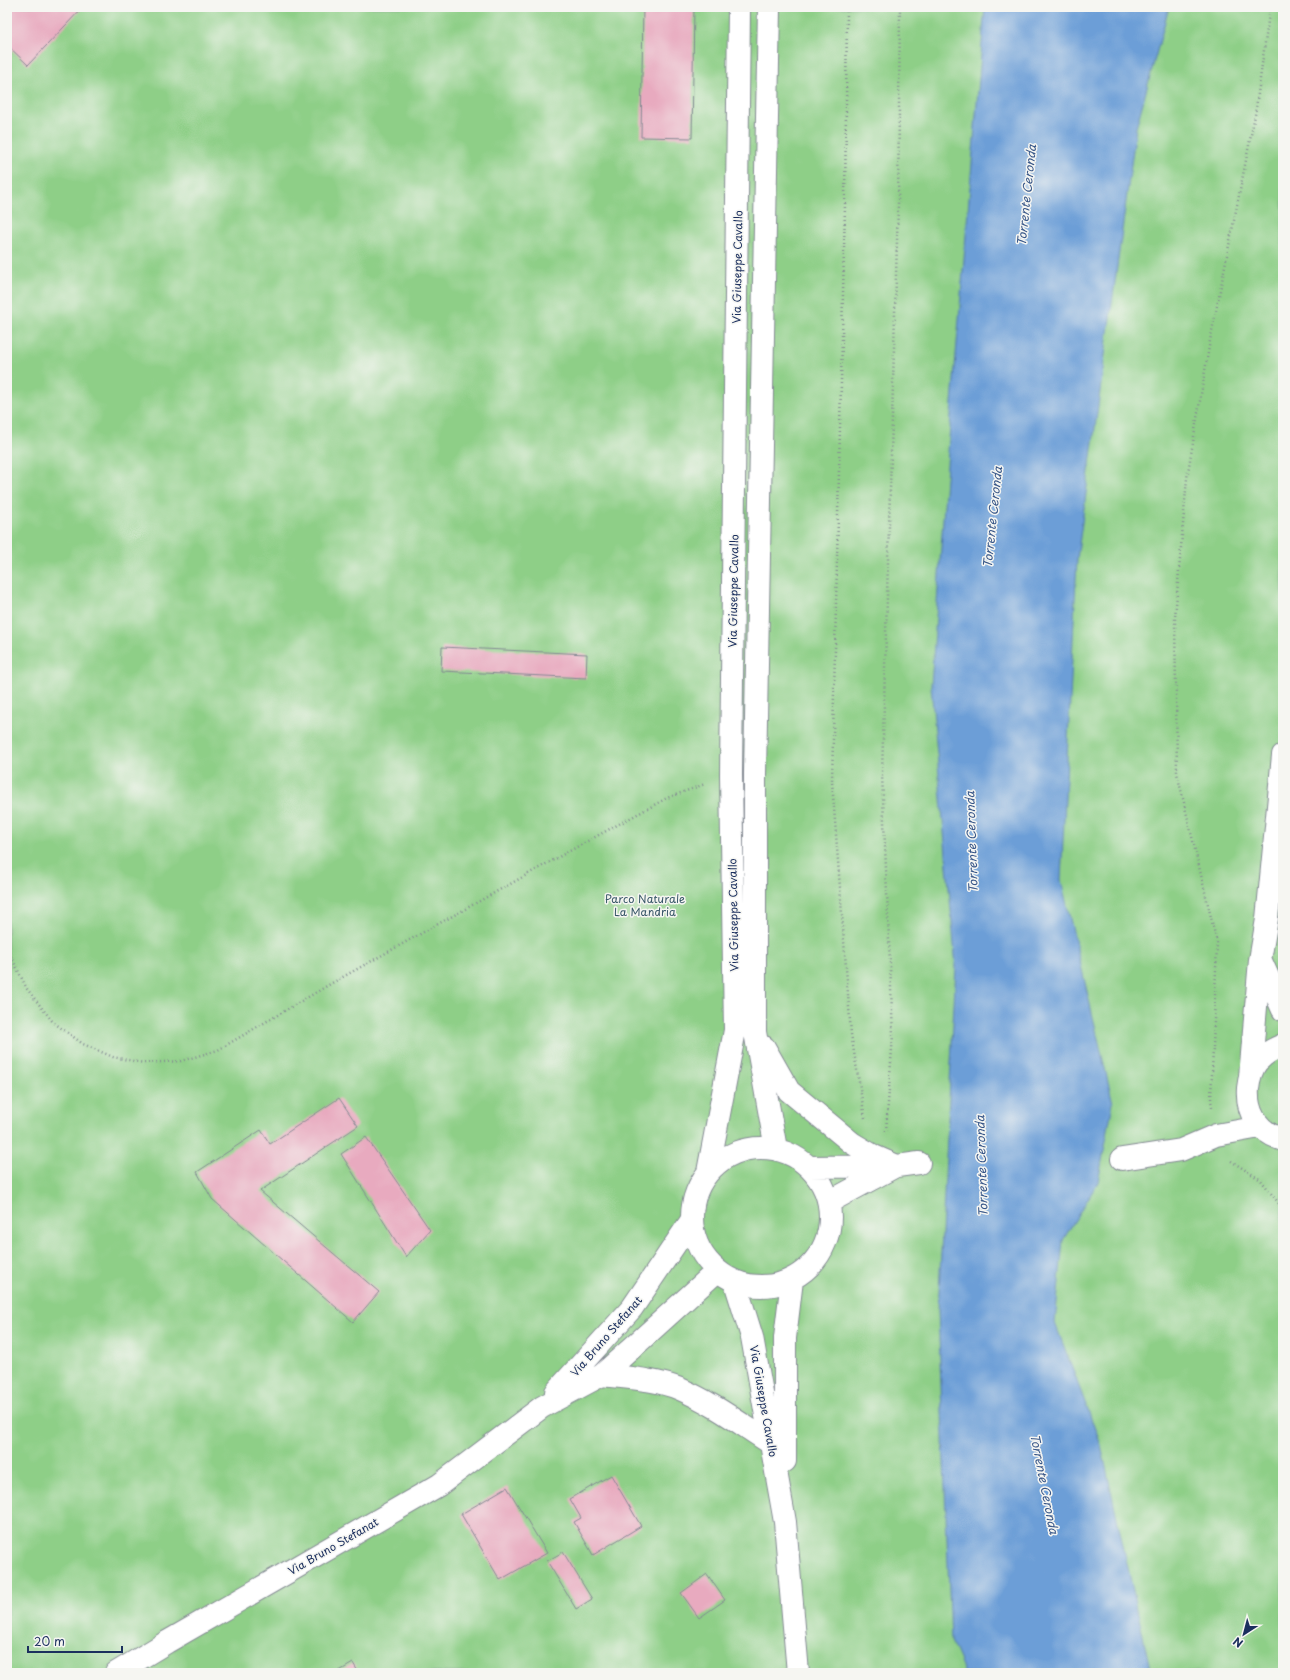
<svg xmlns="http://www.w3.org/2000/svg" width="1290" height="1680" font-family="'Playpen Sans',sans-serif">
<rect width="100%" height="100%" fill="#f6f6f2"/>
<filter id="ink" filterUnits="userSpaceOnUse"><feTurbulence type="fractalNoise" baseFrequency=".025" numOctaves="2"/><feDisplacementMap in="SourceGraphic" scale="8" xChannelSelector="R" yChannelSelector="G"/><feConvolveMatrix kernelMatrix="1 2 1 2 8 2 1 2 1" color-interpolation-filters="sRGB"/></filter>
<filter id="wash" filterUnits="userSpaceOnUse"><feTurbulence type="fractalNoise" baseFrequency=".012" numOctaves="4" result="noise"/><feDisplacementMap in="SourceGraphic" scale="16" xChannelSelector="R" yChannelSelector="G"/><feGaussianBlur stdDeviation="0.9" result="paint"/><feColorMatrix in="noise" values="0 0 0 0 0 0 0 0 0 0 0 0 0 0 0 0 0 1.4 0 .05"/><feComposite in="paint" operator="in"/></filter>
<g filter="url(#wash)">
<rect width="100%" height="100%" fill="#ebe3c6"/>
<path fill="#8ecf87" stroke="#547f72" d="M 7,7 L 1283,7 L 1283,1673 L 7,1673 Z"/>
<path fill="#6c9ed7" stroke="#44669a" d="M 985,7 L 1169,7 L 1136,128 L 1077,559 L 1061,880 L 1113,1103 L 1098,1182 L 1063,1240 L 1055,1323 L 1101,1445 L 1151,1673 L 965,1673 L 951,1641 L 938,1310 L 956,967 L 931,686 L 948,451 Z"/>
<g id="blocks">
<path fill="#e8aabf" d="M 7,7 L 83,7 L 28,65 L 7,45 Z
M 643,7 L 694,7 L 692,138 L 641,137 Z
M 442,647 L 587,654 L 586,678 L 441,671 Z
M 339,1098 L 358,1126 L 260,1191 L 379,1292 L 353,1322 L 212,1199 L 197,1172 L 261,1130 L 270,1144 Z
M 366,1137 L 430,1230 L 406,1257 L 341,1154 Z
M 611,1475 L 641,1526 L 593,1555 L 574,1522 L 581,1518 L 570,1499 Z
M 507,1487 L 547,1553 L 500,1580 L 461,1514 Z
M 563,1552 L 592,1599 L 576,1609 L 547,1561 Z
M 707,1574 L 725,1600 L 699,1618 L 681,1593 Z
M 353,1663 L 359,1673 L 336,1673 Z"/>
</g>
</g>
<g filter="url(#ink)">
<use href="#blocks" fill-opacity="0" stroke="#838992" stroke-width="1"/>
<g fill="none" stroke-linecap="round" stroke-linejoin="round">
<g stroke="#838992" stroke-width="24">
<path id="minor" d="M 769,7 L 755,774 L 755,1032 L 776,1149
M 1261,961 L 1283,1010
M 1283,1045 C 1273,1049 1264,1054 1257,1062 C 1251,1070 1249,1079 1248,1088 C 1246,1114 1259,1132 1283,1140
M 764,1047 L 789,1091 L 852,1143 L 874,1156 L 897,1166
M 1250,1077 L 1260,960 L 1267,919 L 1283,755
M692 1217a69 69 0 1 1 138 0a69 69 0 1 1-138 0Z
M 1122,1159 L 1181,1150 L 1216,1135 L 1260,1127
M 809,1167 L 897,1166 L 919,1163
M 708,1172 L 735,1030 L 731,775 L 739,7
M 829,1202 L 894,1167
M 735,1282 L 752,1337 L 785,1522 L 798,1673
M 602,1375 C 628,1378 655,1379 680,1389 C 713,1403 742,1425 772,1444
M 556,1392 L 632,1308 L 691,1221
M 785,1461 L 785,1338 L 792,1280
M 116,1673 L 167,1642 L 439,1485 L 542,1407 L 602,1375 L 717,1271"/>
</g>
<path stroke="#838992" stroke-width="2.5" stroke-dasharray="1 3" stroke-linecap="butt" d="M 847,7 L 845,205 L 832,781 L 851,1034 L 865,1118
M 7,945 L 9,952 L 27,989 L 53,1022 L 83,1044 L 113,1057 L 144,1063 L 181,1061 L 218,1050 L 332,983 L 584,843 L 667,798 L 705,784
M 1212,1107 L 1211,1100 L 1217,943 L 1177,773 L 1175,617 L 1187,478 L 1210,341 L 1255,115 L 1270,7
M 886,1131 L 893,1035 L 882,774 L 898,205 L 900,7
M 1231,1161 L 1261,1180 L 1283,1209"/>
<use href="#minor" stroke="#fff" stroke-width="22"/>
</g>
</g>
<g text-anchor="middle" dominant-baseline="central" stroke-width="3" stroke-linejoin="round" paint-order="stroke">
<g font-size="11" fill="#1b2f5e" stroke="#f6f6f2">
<text transform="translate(737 267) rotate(-89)">Via Giuseppe Cavallo</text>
<text transform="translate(733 591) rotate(-89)">Via Giuseppe Cavallo</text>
<text transform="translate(733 915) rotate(-91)">Via Giuseppe Cavallo</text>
<text transform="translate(606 1336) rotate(-49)">Via Bruno Stefanat</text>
<text transform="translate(764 1401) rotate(80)">Via Giuseppe Cavallo</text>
<text transform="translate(333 1546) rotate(-30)">Via Bruno Stefanat</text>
</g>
<g font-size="11" fill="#385768" stroke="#f6f6f2">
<text x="645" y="898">Parco Naturale<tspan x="645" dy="13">La Mandria</tspan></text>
</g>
<g font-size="12" font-style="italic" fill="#375688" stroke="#f6f6f2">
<text transform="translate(1026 195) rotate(-84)">Torrente Ceronda</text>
<text transform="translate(992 517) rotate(-84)">Torrente Ceronda</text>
<text transform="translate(971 842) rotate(-92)">Torrente Ceronda</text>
<text transform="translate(981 1166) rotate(-92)">Torrente Ceronda</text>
<text transform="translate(1045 1484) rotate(79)">Torrente Ceronda</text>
</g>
</g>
<rect width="1290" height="1680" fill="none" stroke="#f6f6f2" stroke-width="24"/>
<g transform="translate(1244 1634) rotate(216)" stroke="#f6f6f2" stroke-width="3" paint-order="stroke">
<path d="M0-3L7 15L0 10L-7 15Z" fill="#1b2f5e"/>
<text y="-6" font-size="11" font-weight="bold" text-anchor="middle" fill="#1b2f5e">N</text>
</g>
<path d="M28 1646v6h94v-6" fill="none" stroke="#1b2f5e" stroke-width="2"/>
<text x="34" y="1646" font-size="12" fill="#1b2f5e" stroke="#f6f6f2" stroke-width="3" paint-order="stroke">20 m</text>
</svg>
